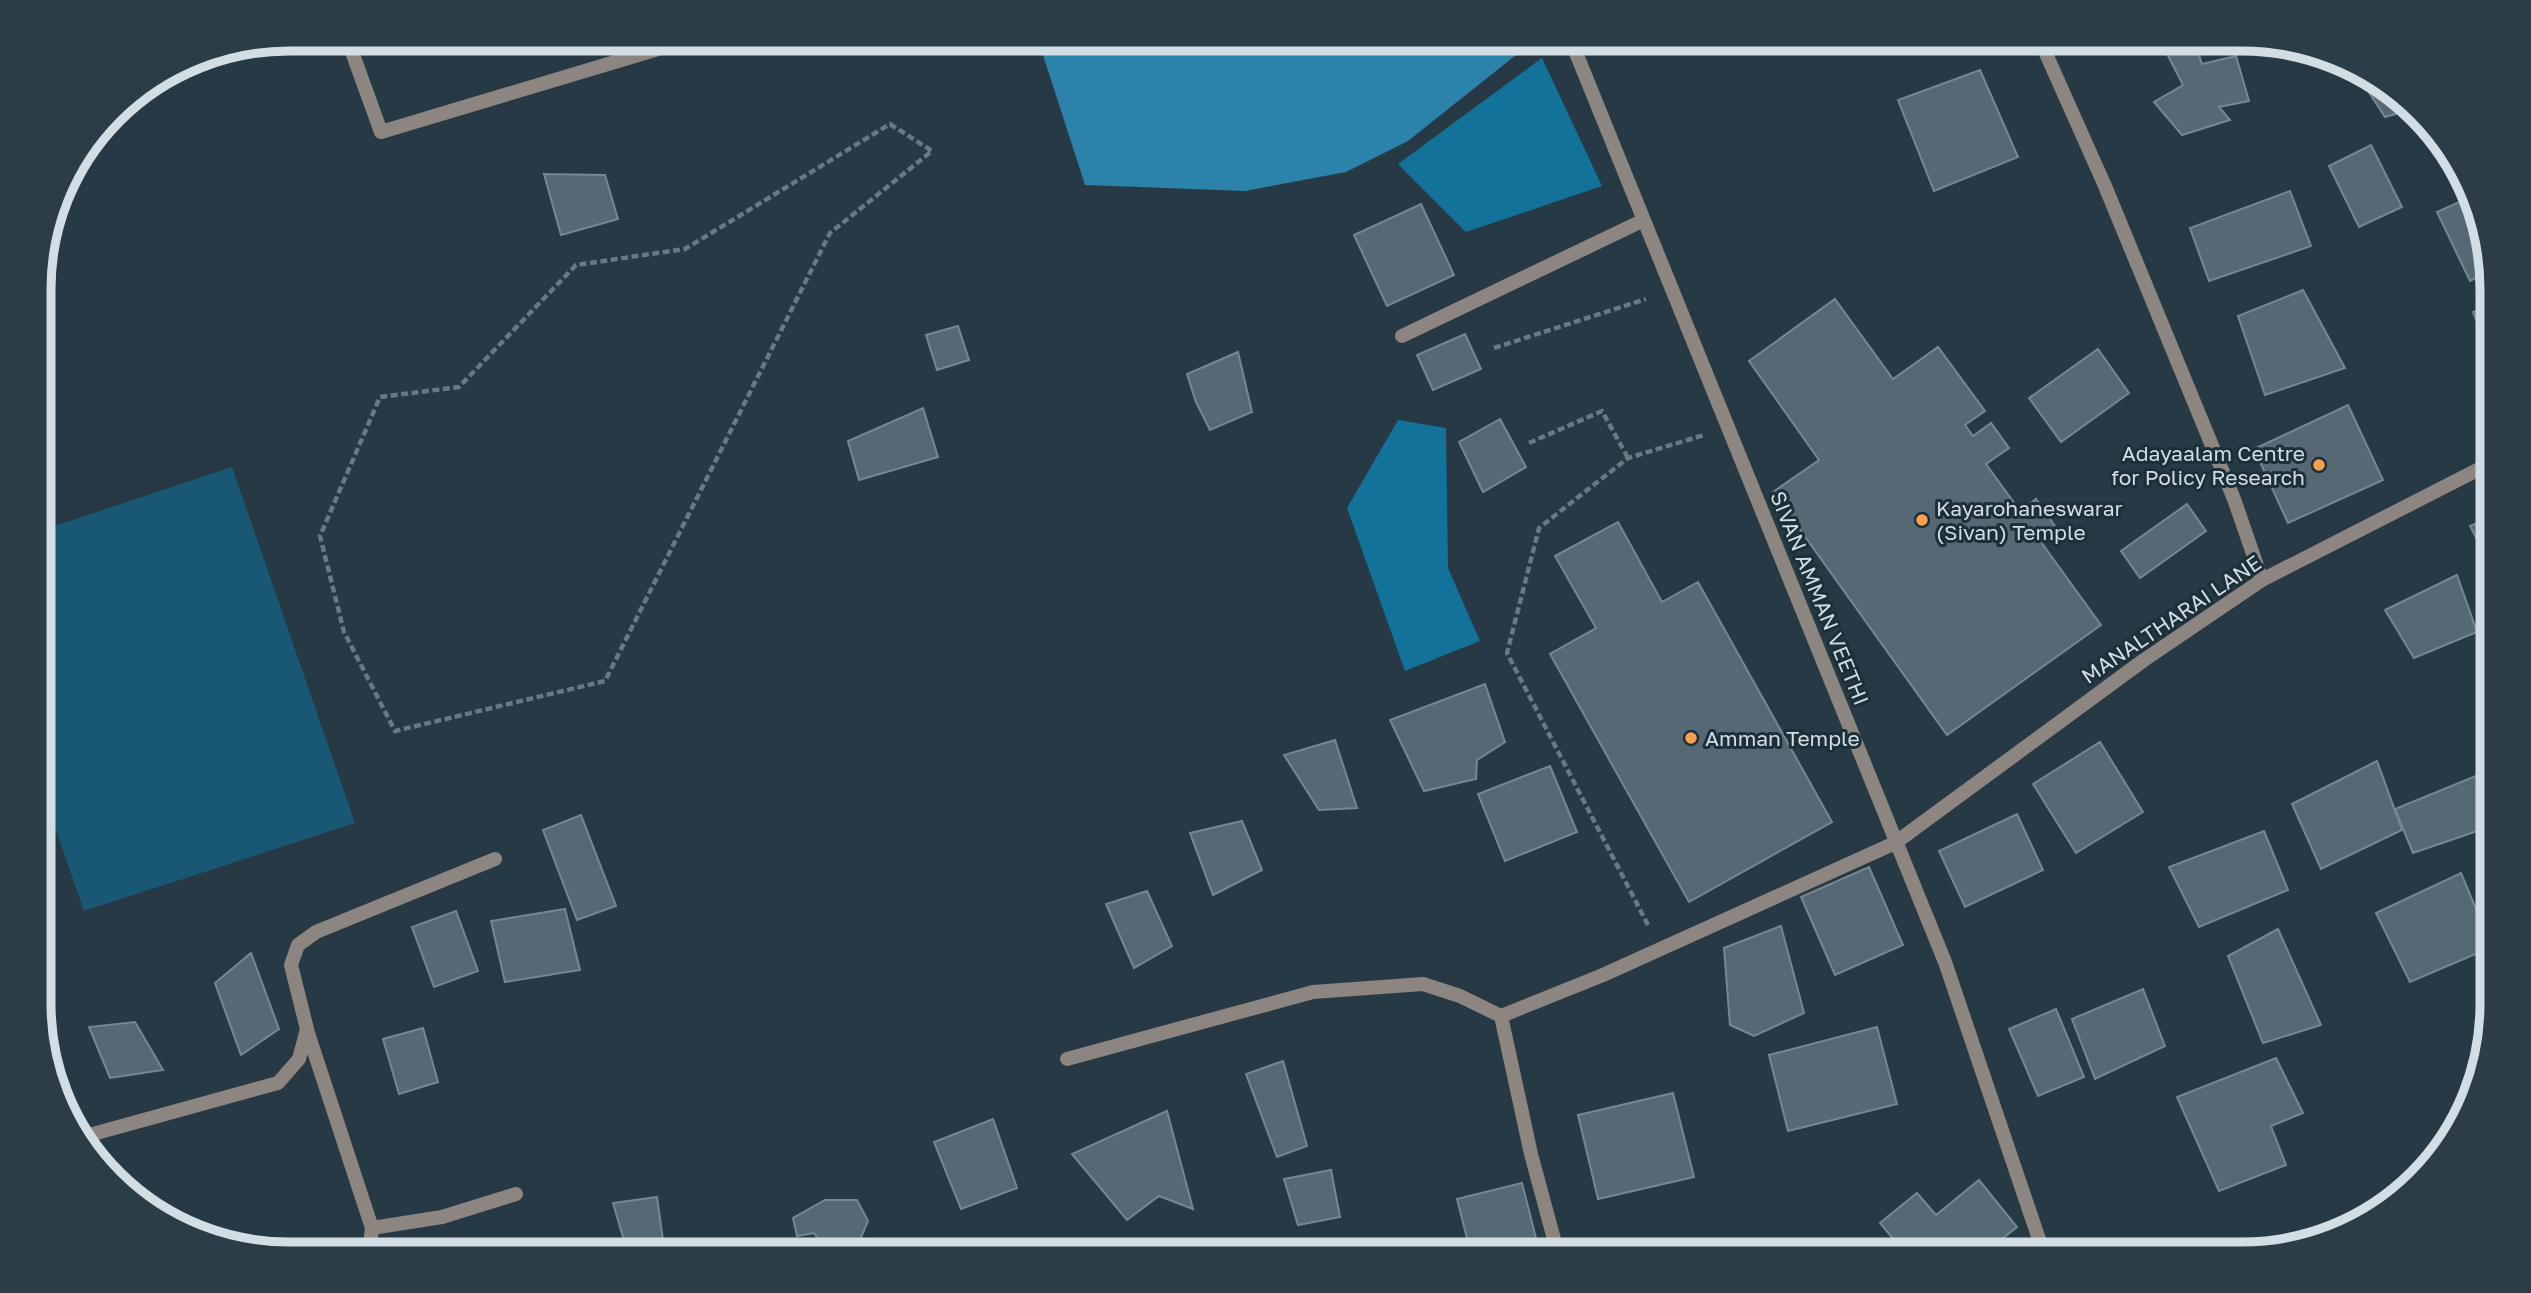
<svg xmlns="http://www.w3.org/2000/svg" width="2531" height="1293" font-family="'Golos Text',sans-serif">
<rect width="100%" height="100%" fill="#273944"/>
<path fill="#195874" d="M 232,467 L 355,823 L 84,911 L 40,784 L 40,531 Z"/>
<path fill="#127299" d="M 1542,58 L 1602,186 L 1466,232 L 1398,164 Z
M 1398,420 L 1446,428 L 1448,568 L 1480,641 L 1405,671 L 1347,508 Z"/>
<path fill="#2b82ab" d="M 1520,39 L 1521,51 L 1408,141 L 1346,172 L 1245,191 L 1085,185 L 1042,52 L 1041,39 Z"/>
<path fill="#556874" stroke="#748894" stroke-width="2" d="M 2165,38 L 2211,38 L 2213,42 L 2196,46 L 2202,64 L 2236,56 L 2249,101 L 2219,107 L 2230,120 L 2182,135 L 2154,102 L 2183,85 L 2160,40 Z
M 1980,70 L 2018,157 L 1934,191 L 1898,100 Z
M 2365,75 L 2406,111 L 2385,117 L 2359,77 Z
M 2371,145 L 2402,207 L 2359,227 L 2329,166 Z
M 544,174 L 605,175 L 618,219 L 561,235 Z
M 2290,191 L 2311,246 L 2209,281 L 2190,228 Z
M 2468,198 L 2490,257 L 2490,271 L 2470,281 L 2437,212 Z
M 1421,204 L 1454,275 L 1387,306 L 1354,235 Z
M 2303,290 L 2345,368 L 2265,395 L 2238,316 Z
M 1835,299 L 1893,379 L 1938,347 L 1985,411 L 1965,425 L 1973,436 L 1991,423 L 2009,448 L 1986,464 L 2020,511 L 2036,499 L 2057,529 L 2041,542 L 2101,625 L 1947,735 L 1773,492 L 1819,460 L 1749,361 Z
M 2491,305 L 2491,357 L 2473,312 Z
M 958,326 L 969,360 L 937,370 L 926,335 Z
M 1465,334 L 1481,369 L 1433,390 L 1417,355 Z
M 2098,349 L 2129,393 L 2061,442 L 2029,398 Z
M 1238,352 L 1252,412 L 1210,430 L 1196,402 L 1187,374 Z
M 2348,405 L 2383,480 L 2288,523 L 2254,449 Z
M 923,408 L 938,457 L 859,480 L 848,441 Z
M 1500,419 L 1526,467 L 1483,492 L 1459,442 Z
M 2187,504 L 2206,531 L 2140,578 L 2121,551 Z
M 2491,517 L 2491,566 L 2470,526 Z
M 1618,522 L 1662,602 L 1698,582 L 1832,822 L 1689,902 L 1550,654 L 1596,628 L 1555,556 Z
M 2457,575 L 2477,632 L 2414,658 L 2385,610 Z
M 1485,684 L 1505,742 L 1477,760 L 1476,779 L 1424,791 L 1390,720 Z
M 1335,740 L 1357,808 L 1319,810 L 1284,755 Z
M 2100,742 L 2143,812 L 2076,853 L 2033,784 Z
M 2377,761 L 2402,830 L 2321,869 L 2292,804 Z
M 1550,766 L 1577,832 L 1505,861 L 1478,794 Z
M 2478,775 L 2492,819 L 2492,826 L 2413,853 L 2395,809 Z
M 2017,814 L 2043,870 L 1965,907 L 1939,851 Z
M 581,815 L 616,906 L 577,920 L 543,830 Z
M 1242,821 L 1262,870 L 1213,895 L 1190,833 Z
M 2264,831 L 2288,890 L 2199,927 L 2169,867 Z
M 1869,867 L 1903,945 L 1835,975 L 1801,897 Z
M 2461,873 L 2492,947 L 2410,982 L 2376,913 Z
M 1147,891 L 1172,946 L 1134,968 L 1106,904 Z
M 565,909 L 580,970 L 505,982 L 491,921 Z
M 456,911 L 478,971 L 434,987 L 412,927 Z
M 1781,926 L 1804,1013 L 1754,1036 L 1730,1025 L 1724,948 Z
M 2278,929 L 2321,1025 L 2263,1043 L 2228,956 Z
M 251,953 L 279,1029 L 241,1055 L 215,983 Z
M 2143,989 L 2165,1046 L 2095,1079 L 2072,1019 Z
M 2056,1009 L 2084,1077 L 2038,1096 L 2009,1029 Z
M 135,1022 L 163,1070 L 110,1078 L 89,1027 Z
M 1877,1027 L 1897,1104 L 1788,1131 L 1769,1055 Z
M 423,1028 L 438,1082 L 399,1094 L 383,1039 Z
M 2276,1058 L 2303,1113 L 2271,1126 L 2286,1165 L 2219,1191 L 2177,1097 Z
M 1283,1061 L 1307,1146 L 1277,1157 L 1246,1074 Z
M 1673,1093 L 1694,1177 L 1598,1199 L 1578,1115 Z
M 1167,1111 L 1193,1209 L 1159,1196 L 1127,1220 L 1072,1154 Z
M 993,1119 L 1017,1188 L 961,1209 L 934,1142 Z
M 1331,1170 L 1340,1217 L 1298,1225 L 1284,1179 Z
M 1979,1180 L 2017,1227 L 1983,1254 L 1934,1254 L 1921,1238 L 1904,1252 L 1880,1223 L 1917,1193 L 1936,1215 Z
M 1522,1183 L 1540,1254 L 1471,1254 L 1457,1199 Z
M 657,1197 L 665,1254 L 628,1254 L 613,1203 Z
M 825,1200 L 857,1200 L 868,1221 L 857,1247 L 836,1254 L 828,1254 L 814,1233 L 797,1236 L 793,1218 Z
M 500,1244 L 541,1244 L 541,1254 L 500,1254 Z"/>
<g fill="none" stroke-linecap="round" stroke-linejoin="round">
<path stroke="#697881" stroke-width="4.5" stroke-dasharray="7 3.5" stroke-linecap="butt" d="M 890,124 L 932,151 L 830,233 L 605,681 L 395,731 L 344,632 L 320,536 L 380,397 L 459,387 L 576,265 L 685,249 Z
M 1494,348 L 1646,299
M 1529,443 L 1602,411 L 1628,458
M 1648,925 L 1507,653 L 1539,528 L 1628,458 L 1704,435"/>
<path stroke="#8d857f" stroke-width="14" d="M 347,38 L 381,132 L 695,38
M 1570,38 L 1945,962 L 2044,1254
M 2039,38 L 2105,186 L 2234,499 L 2262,580
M 1402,336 L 1644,220
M 307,1030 L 372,1228
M 1067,1059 L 1313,992 L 1423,984 L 1460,996 L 1501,1016
M 82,1137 L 278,1083 L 299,1059 L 307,1029 L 291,965 L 298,945 L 316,932 L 495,859
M 369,1254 L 372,1228 L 442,1217 L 516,1194
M 1558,1254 L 1531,1154 L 1501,1016 L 1603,975 L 1895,843 L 2144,660 L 2262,580 L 2491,463"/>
</g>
<g fill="#f8a04b" stroke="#1d2f39" stroke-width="2.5">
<circle cx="2319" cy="465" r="7"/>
<circle cx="1922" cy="520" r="7"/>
<circle cx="1691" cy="738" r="7"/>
</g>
<g text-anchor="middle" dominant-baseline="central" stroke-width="6" stroke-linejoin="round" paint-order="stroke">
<g font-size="21" fill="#d3dee4" stroke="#1d2f39" text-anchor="start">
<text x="2305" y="453" text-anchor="end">Adayaalam Centre<tspan x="2305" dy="24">for Policy Research</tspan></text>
<text x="1936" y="508">Kayarohaneswarar<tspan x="1936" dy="24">(Sivan) Temple</tspan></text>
<text x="1705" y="738">Amman Temple</text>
</g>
<g font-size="21" fill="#d3dee4" stroke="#1d2f39">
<text transform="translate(1820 598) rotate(68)">SIVAN AMMAN VEETHI</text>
<text transform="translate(2171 619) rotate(-34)">MANALTHARAI LANE</text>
</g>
</g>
<path d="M0 0H2531V1293H0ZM289 51H2242A238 238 0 0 1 2480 289V1004A238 238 0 0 1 2242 1242H289A238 238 0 0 1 51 1004V289A238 238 0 0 1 289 51Z" fill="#2c3d47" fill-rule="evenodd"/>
<path fill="none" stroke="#d3dee4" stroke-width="9" d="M289 51H2242A238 238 0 0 1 2480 289V1004A238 238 0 0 1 2242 1242H289A238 238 0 0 1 51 1004V289A238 238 0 0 1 289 51Z"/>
</svg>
